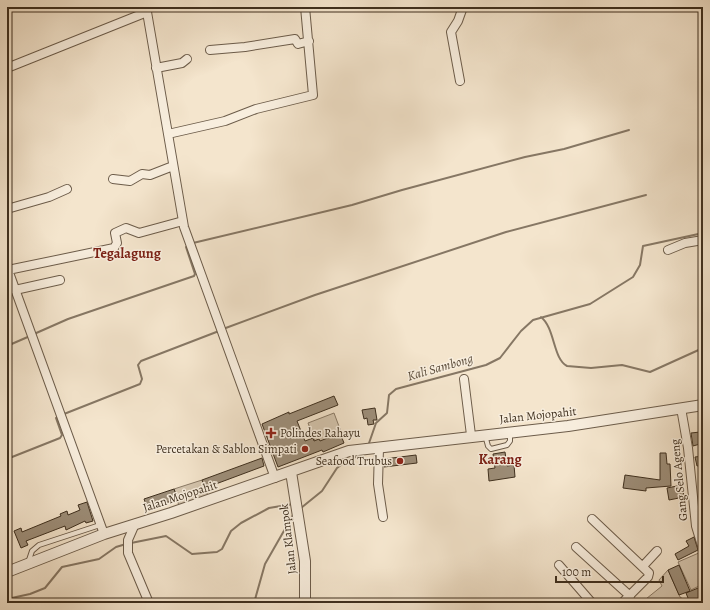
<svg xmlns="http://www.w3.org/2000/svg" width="710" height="610" font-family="Alegreya,serif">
<rect width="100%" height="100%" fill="#f4e5cd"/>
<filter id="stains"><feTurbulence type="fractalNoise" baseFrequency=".005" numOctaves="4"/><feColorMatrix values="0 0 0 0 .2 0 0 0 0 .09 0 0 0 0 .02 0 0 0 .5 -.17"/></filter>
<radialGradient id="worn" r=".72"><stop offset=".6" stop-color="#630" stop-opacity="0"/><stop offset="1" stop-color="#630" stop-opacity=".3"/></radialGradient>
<path fill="#d5c6af" stroke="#8a7a66" d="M 334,413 L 343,437 L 317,446 L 308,423 Z
M 202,480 L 208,496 L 179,506 L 174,489 Z
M 701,552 L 703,557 L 703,584 L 691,590 L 678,562 Z
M 668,570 L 680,597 L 689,603 L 641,603 L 662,586 L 659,580 Z"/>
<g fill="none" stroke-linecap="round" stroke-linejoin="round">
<path stroke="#867764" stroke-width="2" d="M 193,243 L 352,205 L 402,190 L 525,157 L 564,149 L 629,130
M 541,317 C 555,328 553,359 567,366 L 591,368 L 622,365 L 650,372 L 703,348
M 223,329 L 315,295 L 506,232 L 646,195
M 34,334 L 68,319 L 194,276 L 195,274 L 186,247 L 189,245
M 7,346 L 30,336
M 64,414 L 140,384 L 142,379 L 138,365 L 141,361 L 219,331
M 368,446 L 376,423 L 387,413 L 389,395 L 396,389 L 486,365 L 500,358 L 521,331 L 533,320 L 590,304 L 633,277 L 640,265 L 643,246 L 703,233
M 7,459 L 60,438 L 62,435 L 56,418 L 60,415
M 301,508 L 322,491 L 337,468 L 345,462 L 364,453
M 131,543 L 166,536 L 192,554 L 217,552 L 222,549 L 231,531 L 241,523 L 269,508 L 293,504
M 7,599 L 30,594 L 45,588 L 62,567 L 99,559 L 116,547 L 126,544
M 254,603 L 265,564 L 293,515"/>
</g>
<path fill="#9d8e79" stroke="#3e2f1e" d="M 334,396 L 338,405 L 297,421 L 305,441 L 313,438 L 314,441 L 319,439 L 320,441 L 340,433 L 344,443 L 323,452 L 322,450 L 278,467 L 262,424 L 289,412 L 289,414 Z
M 375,408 L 377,420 L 373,420 L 374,424 L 368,425 L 367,418 L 364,419 L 362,410 Z
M 700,432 L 700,444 L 693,446 L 691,433 Z
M 505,452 L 507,466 L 514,465 L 515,477 L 489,481 L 488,469 L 495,468 L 493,454 Z
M 660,453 L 666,453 L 667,464 L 670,464 L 671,486 L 646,488 L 646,491 L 623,488 L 625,475 L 660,480 Z
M 416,455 L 417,463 L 384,467 L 384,459 Z
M 703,456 L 703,465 L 697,466 L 695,457 Z
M 262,458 L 264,466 L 205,488 L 202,480 Z
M 682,485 L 684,497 L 669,500 L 667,488 Z
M 174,489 L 178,500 L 147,507 L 144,499 Z
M 87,502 L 93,521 L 86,523 L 85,521 L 66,530 L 65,526 L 26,541 L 28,545 L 21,548 L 14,531 L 21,528 L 22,532 L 61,516 L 60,514 L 67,511 L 68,515 L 80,510 L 78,505 Z
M 694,537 L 698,550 L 678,560 L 675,554 L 689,546 L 686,541 Z
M 679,565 L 690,591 L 679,595 L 668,570 Z
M 703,586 L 703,598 L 690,603 L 686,593 Z"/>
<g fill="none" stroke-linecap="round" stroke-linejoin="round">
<g stroke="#6c5c4a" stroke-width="6">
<path id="service" d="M 485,435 L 488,446 L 491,449 L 507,445 L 510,441 L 510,434
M 28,563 L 32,551 L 39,545 L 100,525"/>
</g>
<g stroke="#6c5c4a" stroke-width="10">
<path id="minor" d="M 149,7 L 147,12 L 184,227 L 275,478
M 210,50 L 245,47 L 295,39 L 298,44 L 309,41
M 7,68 L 147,12
M 156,68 L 182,63 L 187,59
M 460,81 L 451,32 L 458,21 L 463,7
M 168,134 L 225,121 L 256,109 L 313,95 L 305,7
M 113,179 L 130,181 L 142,174 L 150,175 L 173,166
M 7,209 L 49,197 L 67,189
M 668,250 L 685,243 L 703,240
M 7,267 L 104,534
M 8,270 L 114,248 L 117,243 L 115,233 L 126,228 L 139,233 L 183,221
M 15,290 L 60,280
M 464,379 L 471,435
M 681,408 L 688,448 L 696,526 L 703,549
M 379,448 L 378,484 L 383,517
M 592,519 L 649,573 L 648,577 L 622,603
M 135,524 L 128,540 L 128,553 L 149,603
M 576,547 L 630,596
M 559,565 L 592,603
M 643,566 L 657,551"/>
</g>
<g stroke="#6c5c4a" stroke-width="12">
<path id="tertiary" d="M 291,472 L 305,561 L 305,603
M 7,572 L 104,534 L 171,513 L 349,451 L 568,426 L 703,405"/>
</g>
<use href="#service" stroke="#f8eede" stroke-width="4"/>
<use href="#minor" stroke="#f8eede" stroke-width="8"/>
<use href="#tertiary" stroke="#f8eede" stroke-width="10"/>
</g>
<g fill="#8f2418" stroke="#f8eede" stroke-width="1.5">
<path d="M269 427h4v4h4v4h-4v4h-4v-4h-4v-4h4z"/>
<circle cx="305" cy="449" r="4"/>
<circle cx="400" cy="461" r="4"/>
</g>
<g text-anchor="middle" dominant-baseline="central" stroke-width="3" stroke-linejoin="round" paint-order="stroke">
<g font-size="12" fill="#3e2f1e" stroke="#f8eede">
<text transform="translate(538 415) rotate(-6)">Jalan Mojopahit</text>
<text transform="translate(679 480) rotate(-96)">Gang Selo Ageng</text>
<text transform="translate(180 496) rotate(-18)">Jalan Mojopahit</text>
<text transform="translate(288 539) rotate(-97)">Jalan Klampok</text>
</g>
<g font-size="12" fill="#3e2f1e" stroke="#f8eede" text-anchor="end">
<text x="280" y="433" text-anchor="start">Polindes Rahayu</text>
<text x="297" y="449">Percetakan &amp; Sablon Simpati</text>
<text x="392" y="461">Seafood Trubus</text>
</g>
<g font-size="13" font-style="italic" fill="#5c4d3b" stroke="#f8eede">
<text transform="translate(440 367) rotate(-16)">Kali Sambong</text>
</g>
<g font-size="14" font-weight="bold" fill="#7a1f14" stroke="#f8eede">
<text x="127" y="253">Tegalagung</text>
<text x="500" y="459">Karang</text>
</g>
</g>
<rect width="710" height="610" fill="none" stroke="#f4e5cd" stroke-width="24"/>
<rect x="8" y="8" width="694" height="594" fill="none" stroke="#3e2f1e" stroke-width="2"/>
<rect x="12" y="12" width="686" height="586" fill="none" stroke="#3e2f1e"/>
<path d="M556 576v6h107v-6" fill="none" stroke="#3e2f1e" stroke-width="2"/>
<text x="562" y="576" font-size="12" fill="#3e2f1e" stroke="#f8eede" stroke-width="3" paint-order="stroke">100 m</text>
<rect width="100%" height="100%" filter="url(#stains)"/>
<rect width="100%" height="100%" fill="url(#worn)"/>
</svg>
